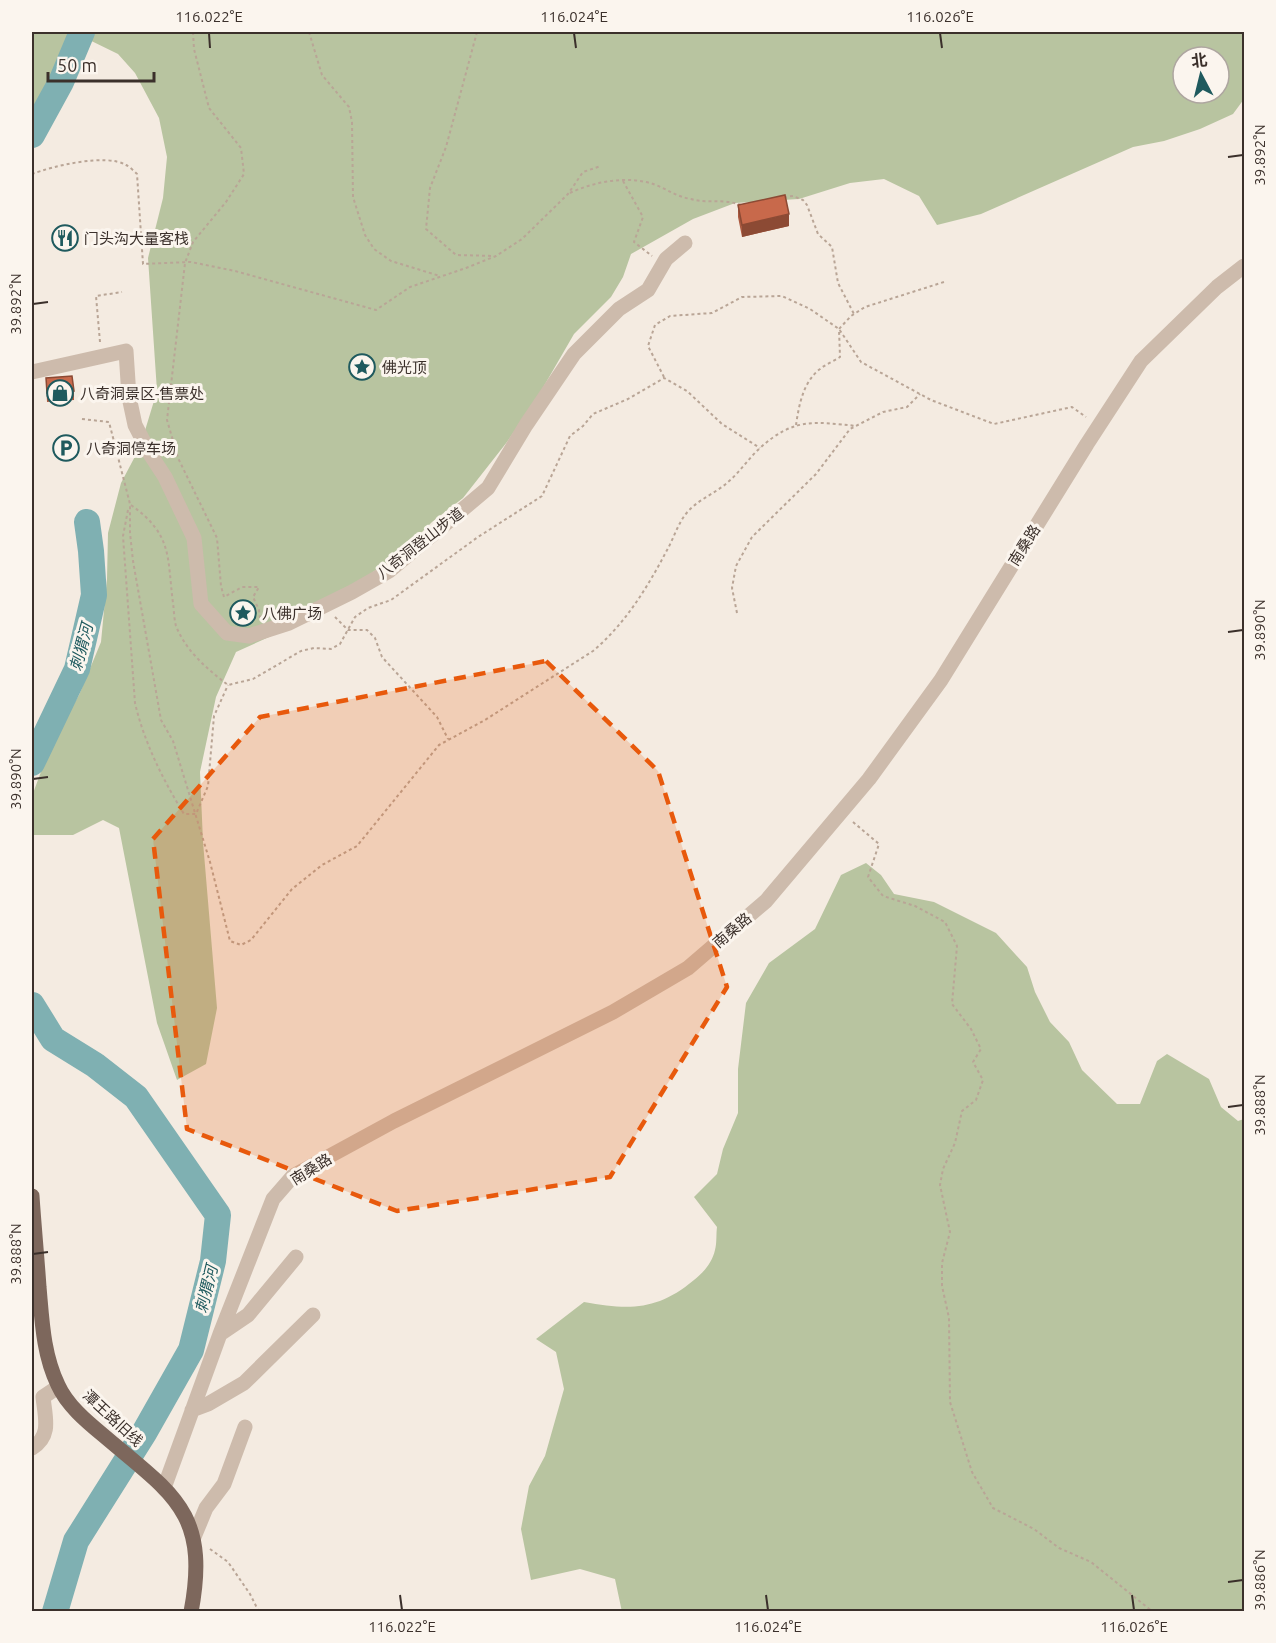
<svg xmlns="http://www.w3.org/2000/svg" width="1276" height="1643" font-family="Ubuntu,'Noto Sans SC',sans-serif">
<rect width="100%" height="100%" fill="#f4ebe1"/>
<path fill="#b8c4a0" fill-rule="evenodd" d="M 32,32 L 69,32 L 50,87 L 32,119 Z
M 73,32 L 1244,32 L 1244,99 L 1233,114 L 1200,129 L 1164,141 L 1133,147 L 981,214 L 937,225 L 919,196 L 884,179 L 850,183 L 799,199 L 735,203 L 693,219 L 631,254 L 623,277 L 611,297 L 574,334 L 537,398 L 507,442 L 463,498 L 432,522 L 405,549 L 319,611 L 289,628 L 236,652 L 216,697 L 200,772 L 203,842 L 217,1008 L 206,1064 L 177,1080 L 157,1023 L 119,828 L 103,820 L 73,835 L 32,835 L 32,796 L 52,742 L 79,695 L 101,642 L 107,579 L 108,533 L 121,483 L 140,447 L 157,391 L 148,258 L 163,198 L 167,157 L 159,118 L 135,73 L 118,54 ZM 1183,57 L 1219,57 L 1219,93 L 1183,93 Z
M 866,863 L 881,875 L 894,894 L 934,902 L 996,933 L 1027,967 L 1035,992 L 1050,1022 L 1069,1042 L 1082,1070 L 1117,1104 L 1140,1104 L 1157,1061 L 1167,1054 L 1209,1079 L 1221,1107 L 1238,1121 L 1244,1119 L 1244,1611 L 622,1612 L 615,1579 L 580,1569 L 531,1580 L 521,1529 L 529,1486 L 545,1456 L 564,1389 L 556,1352 L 536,1339 L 584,1302 C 629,1310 657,1311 694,1280 C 703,1273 712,1263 715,1250 C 717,1243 716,1234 717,1227 L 694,1197 L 717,1174 L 723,1149 L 738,1113 L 738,1069 L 746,1003 L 769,963 L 815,929 L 841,875 Z"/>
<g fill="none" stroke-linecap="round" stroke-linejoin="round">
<path stroke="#7fb0b2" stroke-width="26" d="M 32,135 L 61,82 L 82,32
M 32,763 L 77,669 L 94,595 L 91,551 L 87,522
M 32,1005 L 53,1039 L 95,1065 L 136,1097 L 218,1215 L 213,1261 L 191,1350 L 144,1433 L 76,1541 L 55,1612"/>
<path stroke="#b9a596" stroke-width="2" stroke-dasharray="3 3" stroke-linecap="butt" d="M 193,32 L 194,49 L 209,108 L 241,148 L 244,174 L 226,202 L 193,242 L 185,263 L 167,420 L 178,458 L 217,538 L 221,586 L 224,597 L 242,587 L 259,587 L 253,597 L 259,610 L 260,618
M 309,32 L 322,75 L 349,107 L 352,122 L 353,197 L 365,235 L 374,249 L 391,261 L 440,276
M 477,32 L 446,147 L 430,188 L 426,229 L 456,255 L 494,256
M 32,174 C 53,166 106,153 126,165 C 130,167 134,171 137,174 L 143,264 L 191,262 L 235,271 L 376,310 L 410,287 L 466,268 L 496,256 L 522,239 L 568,194 L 583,172 L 601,166
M 623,181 L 643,217 L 634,242 L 652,256
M 570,193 C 595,181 630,175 656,185 C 668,190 678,197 691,199 C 708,204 721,198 741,205
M 784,197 L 793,196 L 803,200 L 807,205 L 818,234 L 832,247 L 838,283 L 854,314
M 100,342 L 96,296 L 122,292
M 664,377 L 648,346 L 655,325 L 670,316 L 712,313 L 742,297 L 782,296 L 810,309 L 839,329 L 861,362 L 931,400 L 994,424 L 1072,407 L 1086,417
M 82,419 L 109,422 L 130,504 L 130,533 L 133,561 L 161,720 L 173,741 L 210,862 L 230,941 L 241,945 L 251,940 L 292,889 L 322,865 L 357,846 L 439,745 L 485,720 L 593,651 C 625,624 647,588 666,552 C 673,540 677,526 685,515 C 696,500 715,494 728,482 C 740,472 748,459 760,448 C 794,417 815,422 857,426
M 796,425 C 799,405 803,382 820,369 C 826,364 834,361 840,357 L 839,329 L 851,316 L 865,307 L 944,282
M 131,505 C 173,535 167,557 173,603 C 174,610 174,619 176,626 C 186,651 207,669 228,685 L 253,679 L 301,651 L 314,648 L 331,649 L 340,644 L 355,617 L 368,608 L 391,600 L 478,537 L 542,496 L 570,436 L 583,426 L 593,414 L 628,399 L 664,378 L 687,391 L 722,424 L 760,448
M 128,510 L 123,536 L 135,703 C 144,742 163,780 184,814 L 196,814 L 208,786 L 214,716 L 228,685
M 737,613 L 732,588 L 736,566 L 752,537 L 816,474 L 850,429 L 883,412 L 907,407 L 920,394
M 335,617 L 348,630 L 367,630 L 375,638 L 382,657 L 437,717 L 448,739
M 853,822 L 879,844 L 868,877 L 883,896 L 915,906 L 945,922 L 957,946 L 952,1004 L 971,1029 L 981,1049 L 973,1062 L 983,1080 L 976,1100 L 962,1111 L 955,1143 L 943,1169 L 940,1185 L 950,1232 L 942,1263 L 942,1286 L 949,1318 L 950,1402 L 972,1472 L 993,1508 L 1034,1529 L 1059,1548 L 1091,1562 L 1153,1612
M 210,1549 L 228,1562 L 250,1594 L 259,1612"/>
<path stroke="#cdbbac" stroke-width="15" d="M 32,372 L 126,351 L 129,397 L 135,425 L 150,454 L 165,477 L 194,538 L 201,604 L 227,633 L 249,636 L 289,623 L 352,592 L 389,571 L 437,531 L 488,488 L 526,425 L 574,354 L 619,309 L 648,290 L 666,259 L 685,243
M 220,1334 L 248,1315 L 296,1257
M 192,1410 L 208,1404 L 244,1383 L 313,1315
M 32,1448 C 52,1436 45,1417 43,1397 L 58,1387
M 164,1488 L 220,1334 L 273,1199 L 293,1176 L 394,1121 L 613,1012 L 688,968 L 766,901 L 869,779 L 941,680 L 1087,444 L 1141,361 L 1217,287 L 1244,266
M 194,1537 L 206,1508 L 224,1484 L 245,1427"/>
<path stroke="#7d675c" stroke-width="15" d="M 32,1196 C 34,1226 37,1257 39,1287 C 42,1320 43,1354 58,1385 C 67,1405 86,1421 103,1435 C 172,1494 210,1511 191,1612"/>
</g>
<path fill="#ac5a40" d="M 738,205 L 789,226 L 742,237 L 738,217 Z
M 46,378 L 74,391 L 74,400 L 47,402 Z"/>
<path fill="#8c4a34" d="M 789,214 L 789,226 L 742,237 L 742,225 Z"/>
<path fill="#c8694b" stroke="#8c4a34" stroke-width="1.5" d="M 785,195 L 789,214 L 742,225 L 738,205 Z
M 72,376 L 74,391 L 47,393 L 46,378 Z"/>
<path fill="#e8590c" fill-opacity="0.2" stroke="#e8590c" stroke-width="4.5" stroke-dasharray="12 8" stroke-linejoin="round" d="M 546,661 L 658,771 L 727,987 L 610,1177 L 397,1211 L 187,1129 L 153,839 L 260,717 Z"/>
<path fill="none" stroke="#3b302b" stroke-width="2" d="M 209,33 L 210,48M 574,33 L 576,48M 940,33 L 942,48M 1228,157 L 1243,155M 33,304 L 48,302M 1228,632 L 1243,630M 33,779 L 48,777M 1228,1107 L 1243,1105M 33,1254 L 48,1252M 1228,1582 L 1243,1580M 400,1595 L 402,1610M 766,1595 L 768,1610M 1132,1595 L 1134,1610"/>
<defs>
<g id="restaurant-ring" transform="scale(1.35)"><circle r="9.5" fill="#fbf5ee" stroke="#1f5a5e" stroke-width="1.5"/><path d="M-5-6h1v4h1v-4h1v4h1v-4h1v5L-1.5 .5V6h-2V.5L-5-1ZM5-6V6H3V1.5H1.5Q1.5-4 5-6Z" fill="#1f5a5e"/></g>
<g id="sight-ring" transform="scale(1.35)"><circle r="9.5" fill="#fbf5ee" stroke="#1f5a5e" stroke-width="1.5"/><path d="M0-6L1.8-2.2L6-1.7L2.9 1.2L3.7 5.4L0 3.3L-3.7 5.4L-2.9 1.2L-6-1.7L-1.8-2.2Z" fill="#1f5a5e"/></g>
<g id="shop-ring" transform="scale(1.35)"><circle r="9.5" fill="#fbf5ee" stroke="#1f5a5e" stroke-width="1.5"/><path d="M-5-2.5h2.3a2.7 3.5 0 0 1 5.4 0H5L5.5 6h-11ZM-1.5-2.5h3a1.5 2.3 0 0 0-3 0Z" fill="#1f5a5e"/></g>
<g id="parking-ring" transform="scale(1.35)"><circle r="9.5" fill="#fbf5ee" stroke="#1f5a5e" stroke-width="1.5"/><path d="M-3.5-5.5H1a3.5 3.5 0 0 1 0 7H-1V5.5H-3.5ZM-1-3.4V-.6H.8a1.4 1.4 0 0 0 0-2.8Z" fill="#1f5a5e"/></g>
</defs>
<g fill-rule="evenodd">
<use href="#restaurant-ring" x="65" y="238"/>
<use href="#sight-ring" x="362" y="367"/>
<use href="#shop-ring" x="60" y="393"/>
<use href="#parking-ring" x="66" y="448"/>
<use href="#sight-ring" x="243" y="613"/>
</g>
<g text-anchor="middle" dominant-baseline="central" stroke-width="6" stroke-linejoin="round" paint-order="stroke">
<g font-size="15" fill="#3b302b" stroke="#fbf5ee" text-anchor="start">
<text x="84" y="238">门头沟大量客栈</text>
<text x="382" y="367">佛光顶</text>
<text x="80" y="393">八奇洞景区-售票处</text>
<text x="86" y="448">八奇洞停车场</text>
<text x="262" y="613">八佛广场</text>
</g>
<g font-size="15" fill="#3b302b" stroke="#fbf5ee">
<text transform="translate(420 543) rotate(-38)">八奇洞登山步道</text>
<text transform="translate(1024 545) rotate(-58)">南桑路</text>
<text transform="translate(732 930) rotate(-40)">南桑路</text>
<text transform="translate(311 1169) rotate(-32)">南桑路</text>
<text transform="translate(113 1418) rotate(43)">潭王路旧线</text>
</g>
<g font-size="16" font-style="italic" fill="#1f5a5e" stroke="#fbf5ee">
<text transform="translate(81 647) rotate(-75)">刺猬河</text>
<text transform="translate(206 1289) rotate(-76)">刺猬河</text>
</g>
</g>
<rect width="1276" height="1643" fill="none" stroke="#fbf5ee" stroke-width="66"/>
<g transform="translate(1201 75) rotate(353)"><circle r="28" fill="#fbf5ee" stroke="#aea6a0" stroke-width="1.5"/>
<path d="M0-4.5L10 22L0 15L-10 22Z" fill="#1f5a5e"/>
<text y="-9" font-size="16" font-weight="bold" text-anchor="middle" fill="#3b302b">北</text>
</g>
<path d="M48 72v9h106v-9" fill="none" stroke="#3b302b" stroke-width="3"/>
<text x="57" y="72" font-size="18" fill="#3b302b" stroke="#fbf5ee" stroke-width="4.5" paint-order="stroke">50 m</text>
<rect x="33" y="33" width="1210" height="1577" fill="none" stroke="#3b302b" stroke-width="2"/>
<g font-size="15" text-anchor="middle" fill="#3b302b">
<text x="209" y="22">116.022°E</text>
<text x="574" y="22">116.024°E</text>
<text x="940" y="22">116.026°E</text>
<text transform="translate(1260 155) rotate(-90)" y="5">39.892°N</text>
<text transform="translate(16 304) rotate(-90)" y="5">39.892°N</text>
<text transform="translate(1260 630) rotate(-90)" y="5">39.890°N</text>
<text transform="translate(16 779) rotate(-90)" y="5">39.890°N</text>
<text transform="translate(1260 1105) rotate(-90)" y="5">39.888°N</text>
<text transform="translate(16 1254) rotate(-90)" y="5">39.888°N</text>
<text transform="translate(1260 1580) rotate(-90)" y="5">39.886°N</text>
<text x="402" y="1632">116.022°E</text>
<text x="768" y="1632">116.024°E</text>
<text x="1134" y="1632">116.026°E</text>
</g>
</svg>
